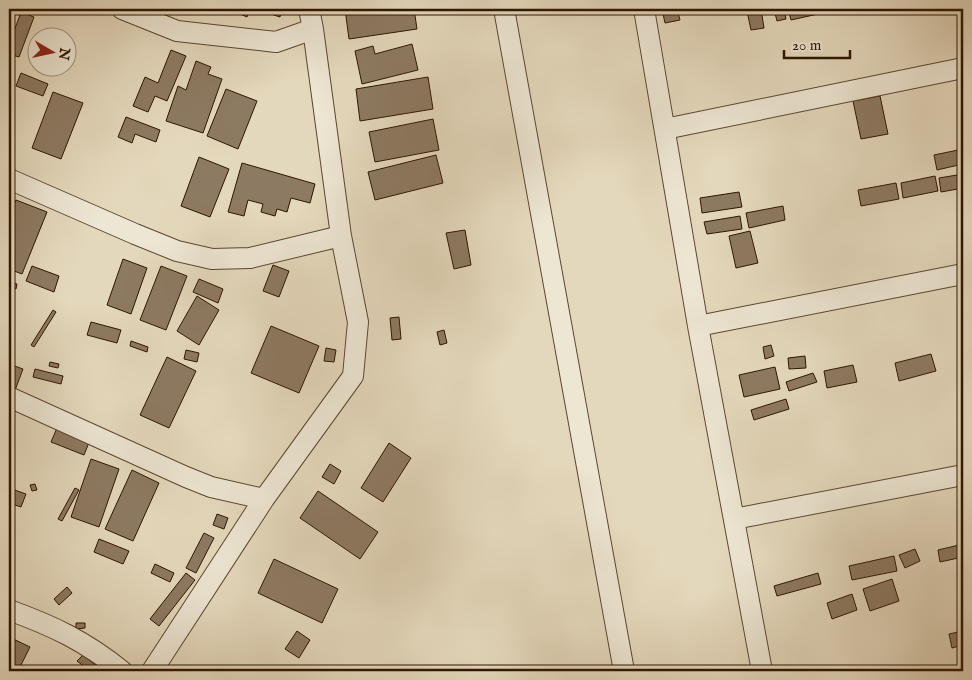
<svg xmlns="http://www.w3.org/2000/svg" width="972" height="680" font-family="'IM FELL English',serif">
<rect width="100%" height="100%" fill="#e4d8bc"/>
<filter id="stains"><feTurbulence type="fractalNoise" baseFrequency=".004" numOctaves="4"/><feColorMatrix values="0 0 0 0 .2 0 0 0 0 .09 0 0 0 0 .02 0 0 0 .5 -.17"/></filter>
<radialGradient id="worn" r=".72"><stop offset=".6" stop-color="#630" stop-opacity="0"/><stop offset="1" stop-color="#630" stop-opacity=".3"/></radialGradient>
<path fill="#8d7a62" stroke="#2e1501" d="M 207,9 L 220,9 L 218,13 Z
M 234,9 L 250,9 L 247,17 L 233,11 Z
M 255,9 L 282,9 L 280,17 Z
M 345,9 L 414,9 L 417,29 L 349,39 Z
M 662,9 L 677,9 L 680,20 L 665,23 Z
M 758,9 L 761,9 L 764,28 L 751,30 L 747,11 Z
M 774,9 L 784,9 L 786,19 L 777,21 Z
M 788,9 L 817,9 L 818,14 L 791,20 Z
M 21,12 L 34,17 L 19,57 L 9,54 L 9,45 Z
M 9,17 L 13,18 L 10,28 L 9,28 Z
M 412,44 L 418,70 L 362,84 L 355,51 L 373,46 L 375,54 Z
M 171,50 L 186,56 L 167,101 L 155,96 L 148,112 L 133,106 L 145,77 L 158,83 Z
M 196,61 L 211,67 L 208,74 L 222,79 L 203,133 L 166,121 L 178,86 L 186,90 Z
M 9,64 L 14,65 L 12,78 L 9,77 Z
M 21,73 L 48,84 L 43,96 L 16,86 Z
M 428,77 L 433,109 L 360,121 L 356,89 Z
M 226,89 L 257,101 L 238,149 L 207,136 Z
M 53,92 L 83,103 L 61,159 L 32,148 Z
M 880,96 L 888,134 L 861,139 L 853,101 Z
M 126,117 L 160,130 L 156,142 L 135,134 L 132,143 L 118,137 Z
M 433,119 L 439,150 L 375,162 L 369,132 Z
M 963,149 L 963,164 L 937,170 L 934,155 Z
M 436,155 L 443,183 L 375,200 L 368,172 Z
M 199,157 L 229,169 L 210,217 L 181,206 Z
M 242,163 L 315,184 L 310,203 L 291,198 L 287,212 L 277,209 L 275,216 L 261,212 L 263,204 L 248,200 L 244,216 L 228,212 Z
M 963,174 L 963,188 L 941,192 L 939,178 Z
M 935,176 L 938,191 L 903,198 L 901,183 Z
M 896,183 L 899,199 L 861,206 L 858,190 Z
M 739,192 L 742,207 L 702,213 L 700,198 Z
M 16,200 L 47,212 L 22,274 L 9,269 L 9,217 Z
M 783,206 L 785,220 L 749,228 L 746,213 Z
M 740,216 L 742,229 L 707,234 L 704,222 Z
M 465,230 L 471,265 L 454,269 L 446,233 Z
M 750,231 L 758,263 L 736,268 L 729,236 Z
M 123,259 L 147,268 L 131,314 L 107,305 Z
M 273,265 L 289,271 L 279,297 L 263,291 Z
M 32,266 L 59,276 L 54,292 L 26,281 Z
M 161,266 L 187,276 L 166,330 L 140,320 Z
M 199,279 L 223,289 L 218,303 L 193,292 Z
M 9,281 L 17,284 L 16,289 L 9,287 Z
M 197,296 L 219,310 L 199,345 L 177,331 Z
M 53,310 L 56,312 L 34,347 L 31,345 Z
M 399,317 L 401,339 L 392,340 L 390,318 Z
M 91,322 L 121,330 L 117,343 L 87,335 Z
M 271,326 L 319,346 L 299,393 L 251,373 Z
M 444,330 L 447,343 L 440,345 L 437,332 Z
M 131,341 L 148,347 L 147,352 L 130,346 Z
M 771,345 L 774,356 L 765,359 L 763,347 Z
M 326,348 L 336,350 L 334,362 L 324,361 Z
M 186,350 L 199,353 L 197,362 L 184,359 Z
M 931,354 L 936,371 L 899,381 L 895,363 Z
M 805,356 L 806,368 L 789,369 L 788,358 Z
M 167,357 L 196,371 L 169,428 L 140,415 Z
M 50,362 L 59,364 L 58,368 L 49,366 Z
M 9,364 L 23,369 L 14,393 L 9,391 Z
M 853,365 L 857,382 L 827,388 L 824,371 Z
M 775,367 L 780,389 L 744,397 L 739,375 Z
M 35,369 L 63,376 L 61,384 L 33,377 Z
M 813,373 L 817,382 L 789,391 L 786,382 Z
M 786,399 L 789,409 L 754,420 L 751,410 Z
M 57,428 L 90,440 L 84,455 L 51,442 Z
M 389,443 L 411,458 L 383,502 L 361,488 Z
M 91,459 L 119,469 L 99,527 L 71,517 Z
M 330,464 L 341,471 L 334,484 L 322,477 Z
M 132,470 L 159,483 L 133,541 L 105,529 Z
M 35,484 L 37,490 L 32,491 L 30,485 Z
M 963,487 L 963,498 L 962,499 L 958,489 Z
M 9,488 L 26,494 L 21,507 L 9,503 Z
M 75,488 L 79,490 L 62,521 L 58,519 Z
M 318,491 L 378,532 L 360,559 L 300,518 Z
M 217,514 L 228,518 L 224,529 L 213,525 Z
M 204,533 L 214,538 L 196,573 L 186,568 Z
M 99,539 L 129,551 L 123,564 L 94,552 Z
M 963,544 L 963,557 L 940,562 L 938,550 Z
M 915,549 L 920,561 L 905,568 L 899,555 Z
M 894,556 L 897,571 L 852,580 L 849,566 Z
M 274,559 L 338,589 L 322,623 L 258,593 Z
M 155,564 L 174,573 L 170,582 L 151,573 Z
M 186,573 L 195,580 L 159,626 L 150,619 Z
M 818,573 L 821,584 L 777,596 L 774,586 Z
M 892,579 L 899,601 L 870,611 L 863,589 Z
M 67,587 L 72,593 L 59,605 L 54,599 Z
M 852,594 L 857,610 L 832,619 L 827,603 Z
M 76,623 L 85,623 L 85,628 L 76,629 Z
M 297,631 L 310,640 L 299,658 L 285,649 Z
M 963,631 L 963,645 L 952,648 L 949,634 Z
M 9,637 L 30,647 L 18,671 L 9,671 Z
M 83,655 L 103,671 L 90,671 L 77,661 Z"/>
<g fill="none" stroke-linecap="round" stroke-linejoin="round">
<g stroke="#5c4630" stroke-width="22">
<path id="street" d="M 122,9 L 177,31 L 276,42 L 313,29
M 504,9 L 624,671
M 644,9 L 698,326 L 762,671
M 665,129 L 963,68
M 9,179 L 135,234 L 177,251 L 212,259 L 250,258 L 341,236
M 698,326 L 963,274
M 9,397 L 186,477 L 211,487 L 264,499
M 734,519 L 963,475
M 9,610 C 53,626 85,641 122,671
M 152,671 L 264,499 L 353,376 L 358,322 L 341,236 L 313,29 L 309,9"/>
</g>
<use href="#street" stroke="#ede6d3" stroke-width="20"/>
</g>
<rect width="972" height="680" fill="none" stroke="#e4d8bc" stroke-width="30"/>
<rect x="10" y="10" width="952" height="660" fill="none" stroke="#2e1501" stroke-width="2.5"/>
<rect x="15" y="15" width="942" height="650" fill="none" stroke="#2e1501"/>
<g transform="translate(52 52) rotate(99)"><circle r="24" fill="#ede6d3" stroke="#a1927f"/>
<path d="M0-4L9 19L0 12L-9 19Z" fill="#8f2418"/>
<text y="-8" font-size="14" font-weight="bold" text-anchor="middle" fill="#2e1501">N</text>
</g>
<path d="M784 50v8h66v-8" fill="none" stroke="#2e1501" stroke-width="2.5"/>
<text x="792" y="50" font-size="15" fill="#2e1501" stroke="#ede6d3" stroke-width="4" paint-order="stroke">20 m</text>
<rect width="100%" height="100%" filter="url(#stains)"/>
<rect width="100%" height="100%" fill="url(#worn)"/>
</svg>
